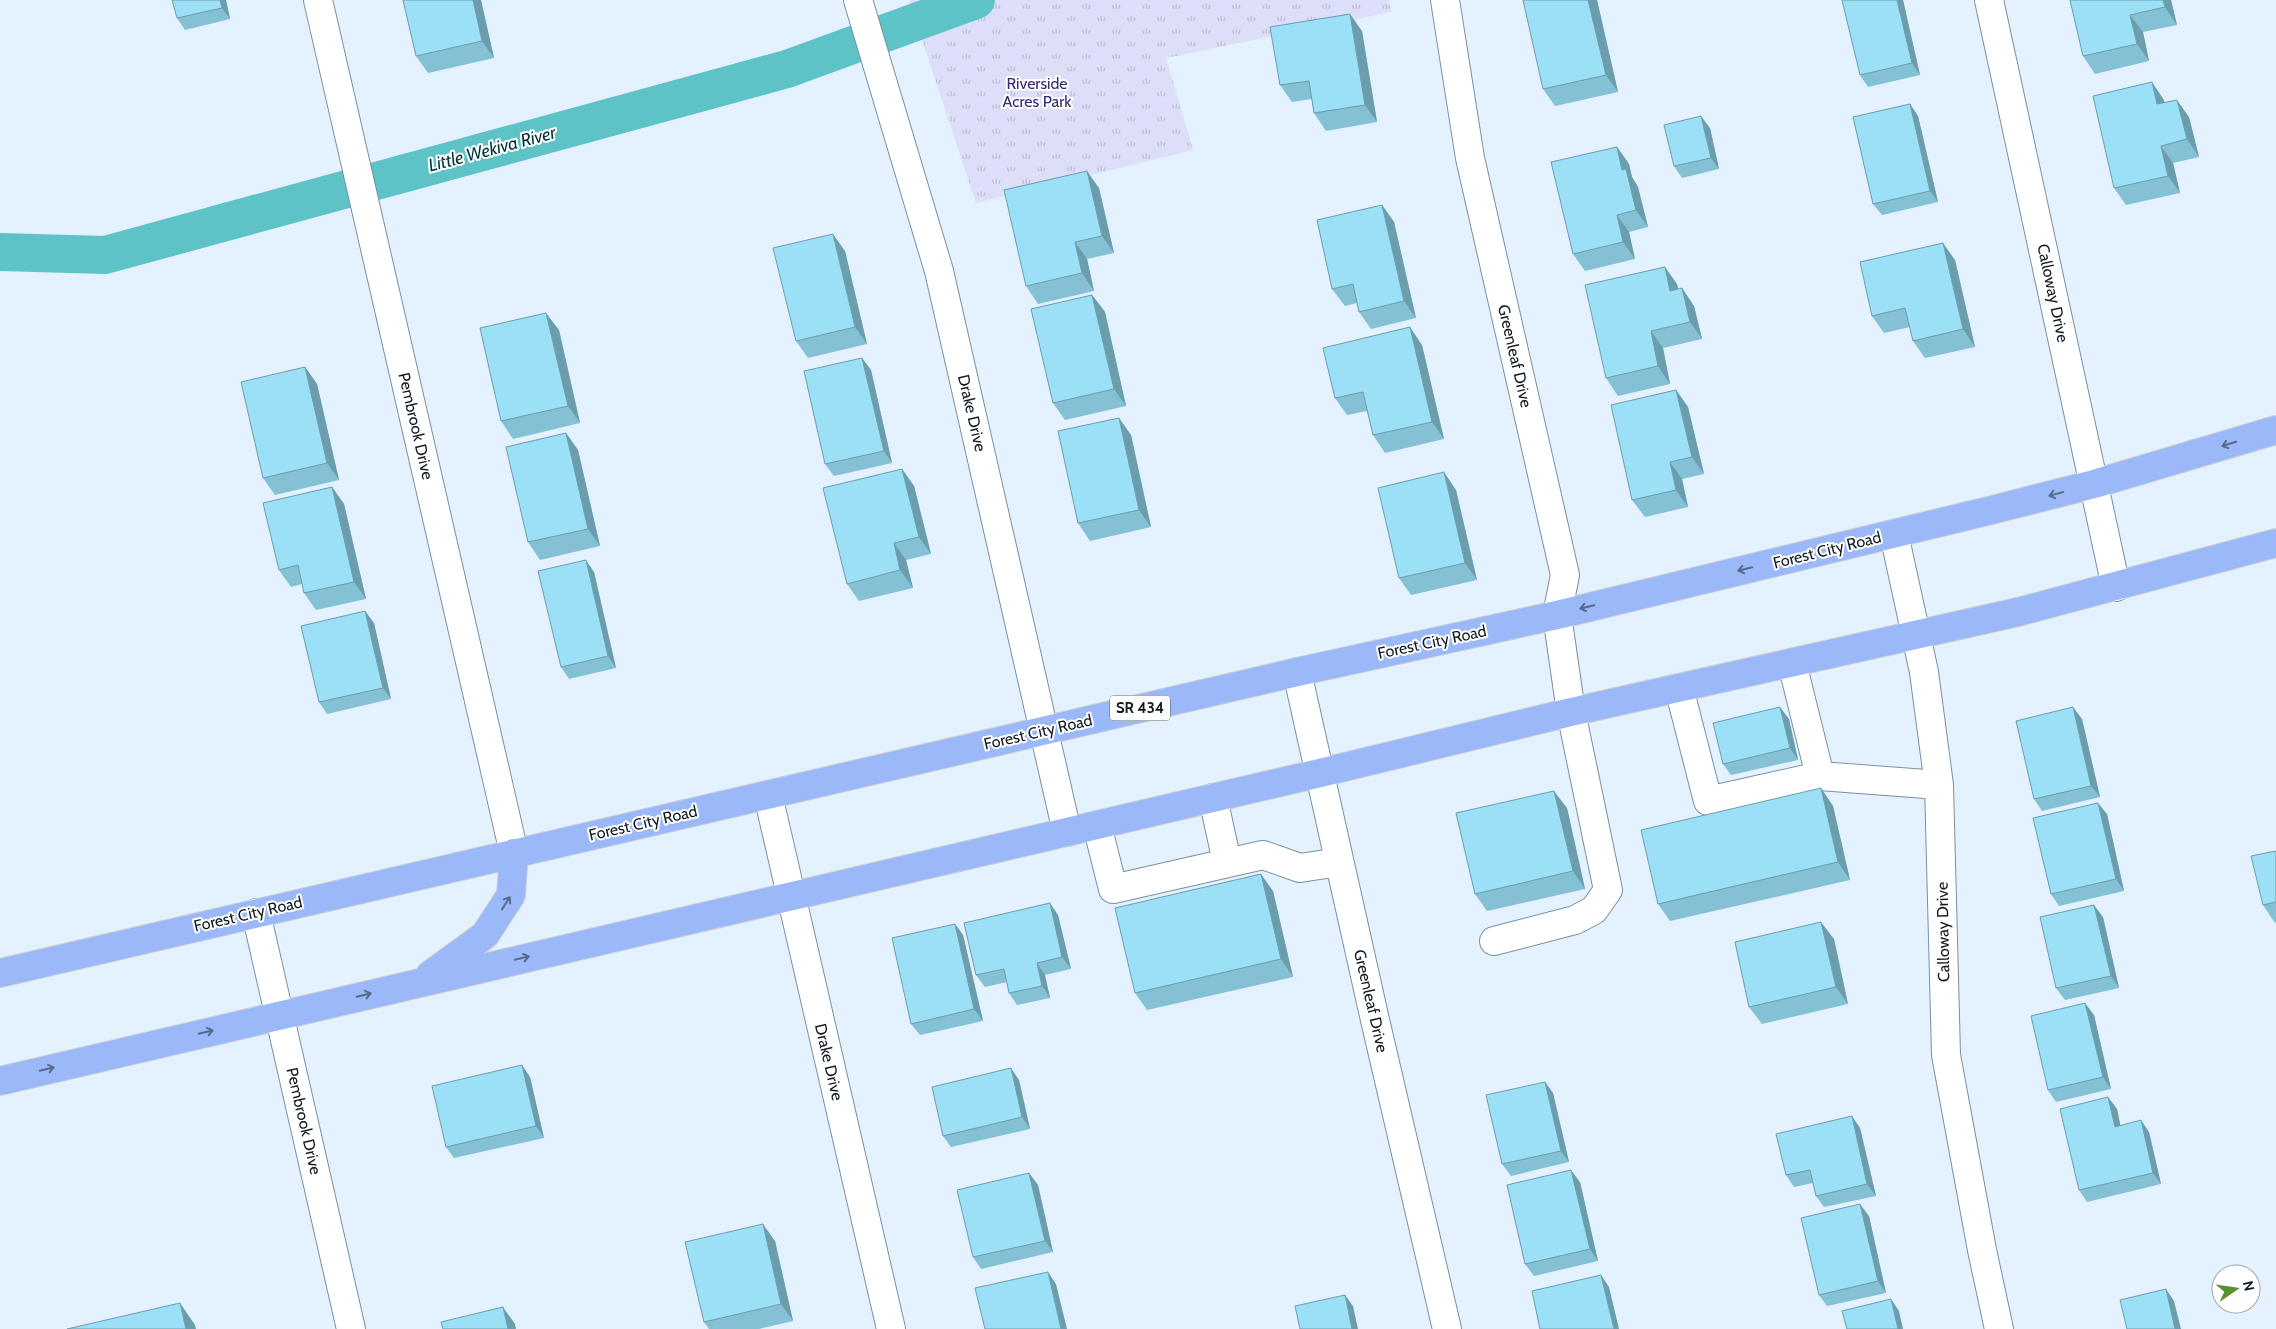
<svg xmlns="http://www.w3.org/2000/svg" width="2276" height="1329" font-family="Cabin,sans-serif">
<defs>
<pattern id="park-tufts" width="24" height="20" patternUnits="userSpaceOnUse" patternTransform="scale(1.25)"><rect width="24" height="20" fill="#dddef7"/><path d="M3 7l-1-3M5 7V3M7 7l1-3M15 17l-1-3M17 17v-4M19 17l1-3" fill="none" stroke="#bdbed3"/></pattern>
</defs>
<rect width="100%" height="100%" fill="#e3f2fe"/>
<path fill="url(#park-tufts)" d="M 909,0 L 1389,0 L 1391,12 L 1166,58 L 1193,150 L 976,203 Z"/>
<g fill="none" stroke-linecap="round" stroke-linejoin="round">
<path stroke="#5ec3c7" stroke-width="38" d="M 0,252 L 105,255 L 787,69 L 976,0"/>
<g stroke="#7990a1" stroke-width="30">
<path id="minor" d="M 318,0 L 514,853
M 858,0 L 939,271 L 1067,832
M 1445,0 L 1470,158 L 1565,575 L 1557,615 L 1571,712 L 1608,890 L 1594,910 L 1575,920 L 1494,941
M 1989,0 L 2116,587
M 1894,534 L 1924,672 L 1939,785 L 1946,1055 L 1982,1250 L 1999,1329
M 1297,672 L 1375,1020 L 1447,1329
M 1679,688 L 1708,801 L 1820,776 L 1792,663
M 1820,776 L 1939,785
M 768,795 L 891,1329
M 1213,798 L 1227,862
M 1097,825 L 1113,889 L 1263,855 L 1300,868 L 1339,862
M 256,913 L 351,1329"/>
</g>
<g stroke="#d0d1d3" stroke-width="30">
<path id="major" d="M 0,973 L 1297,672 L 1557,615 L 1992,510 L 2094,484 L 2276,430
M 430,975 L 485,935 L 511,895 L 514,853
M 0,1081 L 1320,773 L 1571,712 L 2018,612 L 2276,543"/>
</g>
<use href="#minor" stroke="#fff" stroke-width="28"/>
<use href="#major" stroke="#9bb9f8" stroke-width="28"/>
</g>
<path fill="#85c1d4" d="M 172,0 L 226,0 L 230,19 L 185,30 L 177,18 Z
M 403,0 L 481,0 L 494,58 L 428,73 L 416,56 Z
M 1597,0 L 1618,92 L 1555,106 L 1543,89 Z
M 1903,0 L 1920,75 L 1868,87 L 1860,75 Z
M 2070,0 L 2171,0 L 2177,25 L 2143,32 L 2149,61 L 2095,74 L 2083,56 Z
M 1362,31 L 1377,122 L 1326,131 L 1314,113 L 1312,99 L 1292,102 L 1280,85 Z
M 2164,100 L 2164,103 L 2189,117 L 2199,157 L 2173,163 L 2180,193 L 2126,205 L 2114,188 Z
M 1910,104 L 1918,116 L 1938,202 L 1882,215 L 1873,204 Z
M 1710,128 L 1719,169 L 1682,178 L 1674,166 Z
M 1617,147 L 1629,164 L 1632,177 L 1638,187 L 1648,227 L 1629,232 L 1635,259 L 1585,271 L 1573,254 Z
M 1099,188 L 1114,253 L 1087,259 L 1094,291 L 1038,304 L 1026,286 Z
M 1382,205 L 1394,222 L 1416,318 L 1371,329 L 1359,312 L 1357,303 L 1345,306 L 1332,289 Z
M 845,251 L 867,344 L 808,358 L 796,341 Z
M 1955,260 L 1975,347 L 1925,358 L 1913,341 L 1910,327 L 1884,333 L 1872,316 Z
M 1677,284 L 1678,289 L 1682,288 L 1694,306 L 1702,339 L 1663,348 L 1670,384 L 1618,396 L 1606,378 Z
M 1092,295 L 1105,312 L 1126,406 L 1065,420 L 1053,403 Z
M 559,330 L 580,423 L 513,439 L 501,421 Z
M 1422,345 L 1444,439 L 1385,453 L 1373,435 L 1367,411 L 1347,415 L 1335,398 Z
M 862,358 L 871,370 L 892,463 L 834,476 L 825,464 Z
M 305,367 L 317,384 L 339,480 L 275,495 L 263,478 Z
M 1676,390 L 1688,407 L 1704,474 L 1682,479 L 1688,507 L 1645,517 L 1632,500 Z
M 1119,418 L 1131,435 L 1151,527 L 1090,541 L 1078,523 Z
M 566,433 L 578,450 L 600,546 L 540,560 L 528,542 Z
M 902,469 L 914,486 L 931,554 L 906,560 L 913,588 L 859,601 L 847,584 Z
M 332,487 L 344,504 L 366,599 L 316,610 L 304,593 L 302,584 L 291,587 L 279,570 Z
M 1456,490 L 1477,580 L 1411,595 L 1399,578 Z
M 594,572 L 616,668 L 569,679 L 561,667 Z
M 365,611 L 374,623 L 391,699 L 327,714 L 319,702 Z
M 1789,719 L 1798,760 L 1731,775 L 1723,764 Z
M 2082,719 L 2100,797 L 2042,811 L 2034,799 Z
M 1821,788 L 1833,806 L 1850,880 L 1670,921 L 1658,904 Z
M 1567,808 L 1585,889 L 1487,911 L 1475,894 Z
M 2107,814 L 2124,891 L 2059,906 L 2051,894 Z
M 2276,851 L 2276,922 L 2275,923 L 2263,905 Z
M 1273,891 L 1293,977 L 1147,1010 L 1135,993 Z
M 1058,915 L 1071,969 L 1045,975 L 1050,998 L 1017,1005 L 1009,993 L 1007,982 L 985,987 L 976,975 Z
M 2103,917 L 2119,988 L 2065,1000 L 2056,988 Z
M 955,924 L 963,935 L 983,1021 L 920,1035 L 911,1024 Z
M 1834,939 L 1848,1004 L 1762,1024 L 1749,1007 Z
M 2094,1015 L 2111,1089 L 2056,1102 L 2048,1090 Z
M 530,1077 L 544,1138 L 454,1158 L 446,1147 Z
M 1019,1080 L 1030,1129 L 951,1147 L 943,1136 Z
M 1545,1082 L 1553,1093 L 1569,1162 L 1511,1176 L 1502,1164 Z
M 2108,1097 L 2117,1109 L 2120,1125 L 2149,1132 L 2161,1184 L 2087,1202 L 2079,1190 Z
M 1860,1128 L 1876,1196 L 1824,1207 L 1816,1196 L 1813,1183 L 1794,1187 L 1786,1175 Z
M 1029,1173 L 1038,1185 L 1053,1252 L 981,1269 L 973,1257 Z
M 1580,1182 L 1598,1261 L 1534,1276 L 1525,1264 Z
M 1869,1216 L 1886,1293 L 1827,1306 L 1819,1295 Z
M 775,1241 L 793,1321 L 759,1329 L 709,1329 L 704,1322 Z"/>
<path fill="#6c9dad" d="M 220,0 L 226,0 L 230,19 L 222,8 Z
M 473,0 L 481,0 L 494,58 L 482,41 Z
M 1588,0 L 1597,0 L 1618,92 L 1606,75 Z
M 1897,0 L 1903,0 L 1920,75 L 1912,63 Z
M 2163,0 L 2171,0 L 2177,25 L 2165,7 Z
M 1350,14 L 1362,31 L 1377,122 L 1365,105 Z
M 2130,15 L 2143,32 L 2149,61 L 2137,44 Z
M 2152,82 L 2164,100 L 2169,122 L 2157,104 Z
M 2177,100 L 2189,117 L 2199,157 L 2187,139 Z
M 1910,104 L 1918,116 L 1938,202 L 1930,191 Z
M 1701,116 L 1710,128 L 1719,169 L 1711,158 Z
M 2161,146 L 2173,163 L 2180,193 L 2168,176 Z
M 1617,147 L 1629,164 L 1632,177 L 1638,187 L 1648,227 L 1636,210 L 1622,170 Z
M 1087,171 L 1099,188 L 1114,253 L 1102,236 Z
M 1382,205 L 1394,222 L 1416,318 L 1404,301 Z
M 1617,215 L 1629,232 L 1635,259 L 1623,242 Z
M 833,234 L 845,251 L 867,344 L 855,327 Z
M 1075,242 L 1087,259 L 1094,291 L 1082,273 Z
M 1943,243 L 1955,260 L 1975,347 L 1963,329 Z
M 1665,267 L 1677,284 L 1682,308 L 1670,291 Z
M 1682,288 L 1694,306 L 1702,339 L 1690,322 Z
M 1092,295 L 1105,312 L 1126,406 L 1114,389 Z
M 546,313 L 559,330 L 580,423 L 568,406 Z
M 1410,327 L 1422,345 L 1444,439 L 1432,422 Z
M 1651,331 L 1663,348 L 1670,384 L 1658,366 Z
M 862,358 L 871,370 L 892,463 L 884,451 Z
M 305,367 L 317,384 L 339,480 L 327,463 Z
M 1676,390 L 1688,407 L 1704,474 L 1692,457 Z
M 1119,418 L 1131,435 L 1151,527 L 1139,510 Z
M 566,433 L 578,450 L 600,546 L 588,529 Z
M 1670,462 L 1682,479 L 1688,507 L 1676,490 Z
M 902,469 L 914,486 L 931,554 L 919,537 Z
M 1444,472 L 1456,490 L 1477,580 L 1465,563 Z
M 332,487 L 344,504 L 366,599 L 354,582 Z
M 894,543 L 906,560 L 913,588 L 900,570 Z
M 586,560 L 594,572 L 616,668 L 608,656 Z
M 365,611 L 374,623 L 391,699 L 383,688 Z
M 1780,707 L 1789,719 L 1798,760 L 1790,748 Z
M 2073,707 L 2082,719 L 2100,797 L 2091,786 Z
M 1821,788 L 1833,806 L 1850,880 L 1838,862 Z
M 1554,791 L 1567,808 L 1585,889 L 1573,871 Z
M 2098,803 L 2107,814 L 2124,891 L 2116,879 Z
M 1261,874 L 1273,891 L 1293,977 L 1281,959 Z
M 1050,903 L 1058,915 L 1071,969 L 1062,957 Z
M 2094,905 L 2103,917 L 2119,988 L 2111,976 Z
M 1821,922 L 1834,939 L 1848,1004 L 1836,987 Z
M 955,924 L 963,935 L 983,1021 L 974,1009 Z
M 1037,963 L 1045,975 L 1050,998 L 1042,986 Z
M 2085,1003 L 2094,1015 L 2111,1089 L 2103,1077 Z
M 522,1065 L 530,1077 L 544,1138 L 536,1126 Z
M 1011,1068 L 1019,1080 L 1030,1129 L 1022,1117 Z
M 1545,1082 L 1553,1093 L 1569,1162 L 1561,1151 Z
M 2108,1097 L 2117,1109 L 2123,1138 L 2115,1127 Z
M 1852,1116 L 1860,1128 L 1876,1196 L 1867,1184 Z
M 2141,1120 L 2149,1132 L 2161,1184 L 2153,1173 Z
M 1571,1170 L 1580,1182 L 1598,1261 L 1590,1249 Z
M 1029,1173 L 1038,1185 L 1053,1252 L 1045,1241 Z
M 1860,1204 L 1869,1216 L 1886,1293 L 1878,1281 Z
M 763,1224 L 775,1241 L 793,1321 L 781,1304 Z
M 1048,1272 L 1056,1284 L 1067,1329 L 1061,1329 Z
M 1601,1275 L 1609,1287 L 1619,1329 L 1614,1329 Z
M 2166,1289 L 2174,1301 L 2181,1329 L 2175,1329 Z
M 1345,1295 L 1353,1306 L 1358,1329 L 1352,1329 Z
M 1891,1299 L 1899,1311 L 1903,1329 L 1898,1329 Z
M 180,1303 L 195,1325 L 196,1329 L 186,1329 Z
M 503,1307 L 515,1324 L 516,1329 L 508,1329 Z"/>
<path fill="#9be0f7" stroke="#6c9dad" d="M 172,0 L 220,0 L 222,8 L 177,18 Z
M 403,0 L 473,0 L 482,41 L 416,56 Z
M 1523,0 L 1588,0 L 1606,75 L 1543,89 Z
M 1842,0 L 1897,0 L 1912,63 L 1860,75 Z
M 2070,0 L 2163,0 L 2165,7 L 2130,15 L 2137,44 L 2083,56 Z
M 1350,14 L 1365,105 L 1314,113 L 1309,81 L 1280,85 L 1270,27 Z
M 2152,82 L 2157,104 L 2177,100 L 2187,139 L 2161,146 L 2168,176 L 2114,188 L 2093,96 Z
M 1910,104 L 1930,191 L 1873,204 L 1853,117 Z
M 1701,116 L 1711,158 L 1674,166 L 1664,125 Z
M 1617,147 L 1622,170 L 1626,169 L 1636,210 L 1617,215 L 1623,242 L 1573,254 L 1551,162 Z
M 1087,171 L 1102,236 L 1075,242 L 1082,273 L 1026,286 L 1004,190 Z
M 1382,205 L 1404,301 L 1359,312 L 1353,284 L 1332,289 L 1317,220 Z
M 833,234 L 855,327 L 796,341 L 773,248 Z
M 1943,243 L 1963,329 L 1913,341 L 1905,308 L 1872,316 L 1860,262 Z
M 1665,267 L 1670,291 L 1682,288 L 1690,322 L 1651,331 L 1658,366 L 1606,378 L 1585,285 Z
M 1092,295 L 1114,389 L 1053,403 L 1031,309 Z
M 546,313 L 568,406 L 501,421 L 480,328 Z
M 1410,327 L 1432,422 L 1373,435 L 1363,392 L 1335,398 L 1323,348 Z
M 862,358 L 884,451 L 825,464 L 804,371 Z
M 305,367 L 327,463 L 263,478 L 241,382 Z
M 1676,390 L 1692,457 L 1670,462 L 1676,490 L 1632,500 L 1611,405 Z
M 1119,418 L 1139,510 L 1078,523 L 1058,431 Z
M 566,433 L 588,529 L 528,542 L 506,447 Z
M 902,469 L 919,537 L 894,543 L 900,570 L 847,584 L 823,488 Z
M 1444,472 L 1465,563 L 1399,578 L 1378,488 Z
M 332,487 L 354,582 L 304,593 L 298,565 L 279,570 L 263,503 Z
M 586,560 L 608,656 L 561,667 L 538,571 Z
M 365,611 L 383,688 L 319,702 L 301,626 Z
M 1780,707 L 1790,748 L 1723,764 L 1713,723 Z
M 2073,707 L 2091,786 L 2034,799 L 2016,721 Z
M 1821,788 L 1838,862 L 1658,904 L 1641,830 Z
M 1554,791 L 1573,871 L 1475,894 L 1456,813 Z
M 2098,803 L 2116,879 L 2051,894 L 2033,818 Z
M 2276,851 L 2276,902 L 2263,905 L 2251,856 Z
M 1261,874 L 1281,959 L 1135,993 L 1115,908 Z
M 1050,903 L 1062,957 L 1037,963 L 1042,986 L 1009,993 L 1004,969 L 976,975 L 964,923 Z
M 2094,905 L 2111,976 L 2056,988 L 2040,917 Z
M 1821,922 L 1836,987 L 1749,1007 L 1735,942 Z
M 955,924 L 974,1009 L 911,1024 L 892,938 Z
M 2085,1003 L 2103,1077 L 2048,1090 L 2031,1016 Z
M 522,1065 L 536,1126 L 446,1147 L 432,1086 Z
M 1011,1068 L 1022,1117 L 943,1136 L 932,1087 Z
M 1545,1082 L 1561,1151 L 1502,1164 L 1486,1095 Z
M 2108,1097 L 2115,1127 L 2141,1120 L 2153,1173 L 2079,1190 L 2060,1109 Z
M 1852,1116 L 1867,1184 L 1816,1196 L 1810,1170 L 1786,1175 L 1776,1134 Z
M 1571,1170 L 1590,1249 L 1525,1264 L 1507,1185 Z
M 1029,1173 L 1045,1241 L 973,1257 L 957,1190 Z
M 1860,1204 L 1878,1281 L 1819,1295 L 1801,1218 Z
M 763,1224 L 781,1304 L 704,1322 L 685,1242 Z
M 1048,1272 L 1061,1329 L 985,1329 L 975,1288 Z
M 1601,1275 L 1614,1329 L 1540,1329 L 1532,1291 Z
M 2166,1289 L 2175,1329 L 2127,1329 L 2120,1300 Z
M 1345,1295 L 1352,1329 L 1300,1329 L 1295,1306 Z
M 1891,1299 L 1898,1329 L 1847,1329 L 1842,1311 Z
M 180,1303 L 186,1329 L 67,1329 Z
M 503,1307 L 508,1329 L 443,1329 L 441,1322 Z"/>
<defs><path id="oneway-shaft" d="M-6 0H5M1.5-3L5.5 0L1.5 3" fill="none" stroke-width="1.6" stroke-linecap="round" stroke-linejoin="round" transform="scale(1.25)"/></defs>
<g stroke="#576a8d">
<use href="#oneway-shaft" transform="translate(2229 444) rotate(163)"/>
<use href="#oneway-shaft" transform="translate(2056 494) rotate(165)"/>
<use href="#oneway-shaft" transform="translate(1745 569) rotate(166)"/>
<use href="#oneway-shaft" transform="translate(1587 607) rotate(166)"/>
<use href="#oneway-shaft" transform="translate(506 903) rotate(-58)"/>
<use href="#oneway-shaft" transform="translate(522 958) rotate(-13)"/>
<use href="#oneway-shaft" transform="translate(364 995) rotate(-13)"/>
<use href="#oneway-shaft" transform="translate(206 1032) rotate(-13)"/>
<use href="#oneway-shaft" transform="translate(47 1069) rotate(-13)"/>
</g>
<g text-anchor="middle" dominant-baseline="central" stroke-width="4" stroke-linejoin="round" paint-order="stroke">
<rect fill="#fff" stroke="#5a5f64" stroke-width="1" x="1110" y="695.5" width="60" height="25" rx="4"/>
<g font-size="15" font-weight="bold" fill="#131b22">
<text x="1140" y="708">SR 434</text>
</g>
<g font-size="16" fill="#362b77" stroke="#fff">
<text x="1037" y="83">Riverside<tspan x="1037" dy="18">Acres Park</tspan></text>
</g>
<g font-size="16" fill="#131b22" stroke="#fff">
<text transform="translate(2053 293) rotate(78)">Calloway Drive</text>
<text transform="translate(1515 356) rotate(77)">Greenleaf Drive</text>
<text transform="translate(972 413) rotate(77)">Drake Drive</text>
<text transform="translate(416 426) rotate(77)">Pembrook Drive</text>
<text transform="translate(1827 550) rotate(-14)">Forest City Road</text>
<text transform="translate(1432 642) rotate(-12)">Forest City Road</text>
<text transform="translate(1038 732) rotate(-13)">Forest City Road</text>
<text transform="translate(643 823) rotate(-13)">Forest City Road</text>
<text transform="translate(248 914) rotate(-13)">Forest City Road</text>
<text transform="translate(1943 932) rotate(-91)">Calloway Drive</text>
<text transform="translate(1371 1001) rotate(77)">Greenleaf Drive</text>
<text transform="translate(829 1062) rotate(77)">Drake Drive</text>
<text transform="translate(304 1121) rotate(77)">Pembrook Drive</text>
</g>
<g font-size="18" font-style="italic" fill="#013436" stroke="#fff">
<text transform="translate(492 149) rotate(-15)">Little Wekiva River</text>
</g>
</g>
<g transform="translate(2236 1289) rotate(77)"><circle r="24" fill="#ffffff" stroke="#a1a4a7"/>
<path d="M0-4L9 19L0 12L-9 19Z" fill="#589230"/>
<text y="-8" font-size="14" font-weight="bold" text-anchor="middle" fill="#131b22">N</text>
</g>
</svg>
